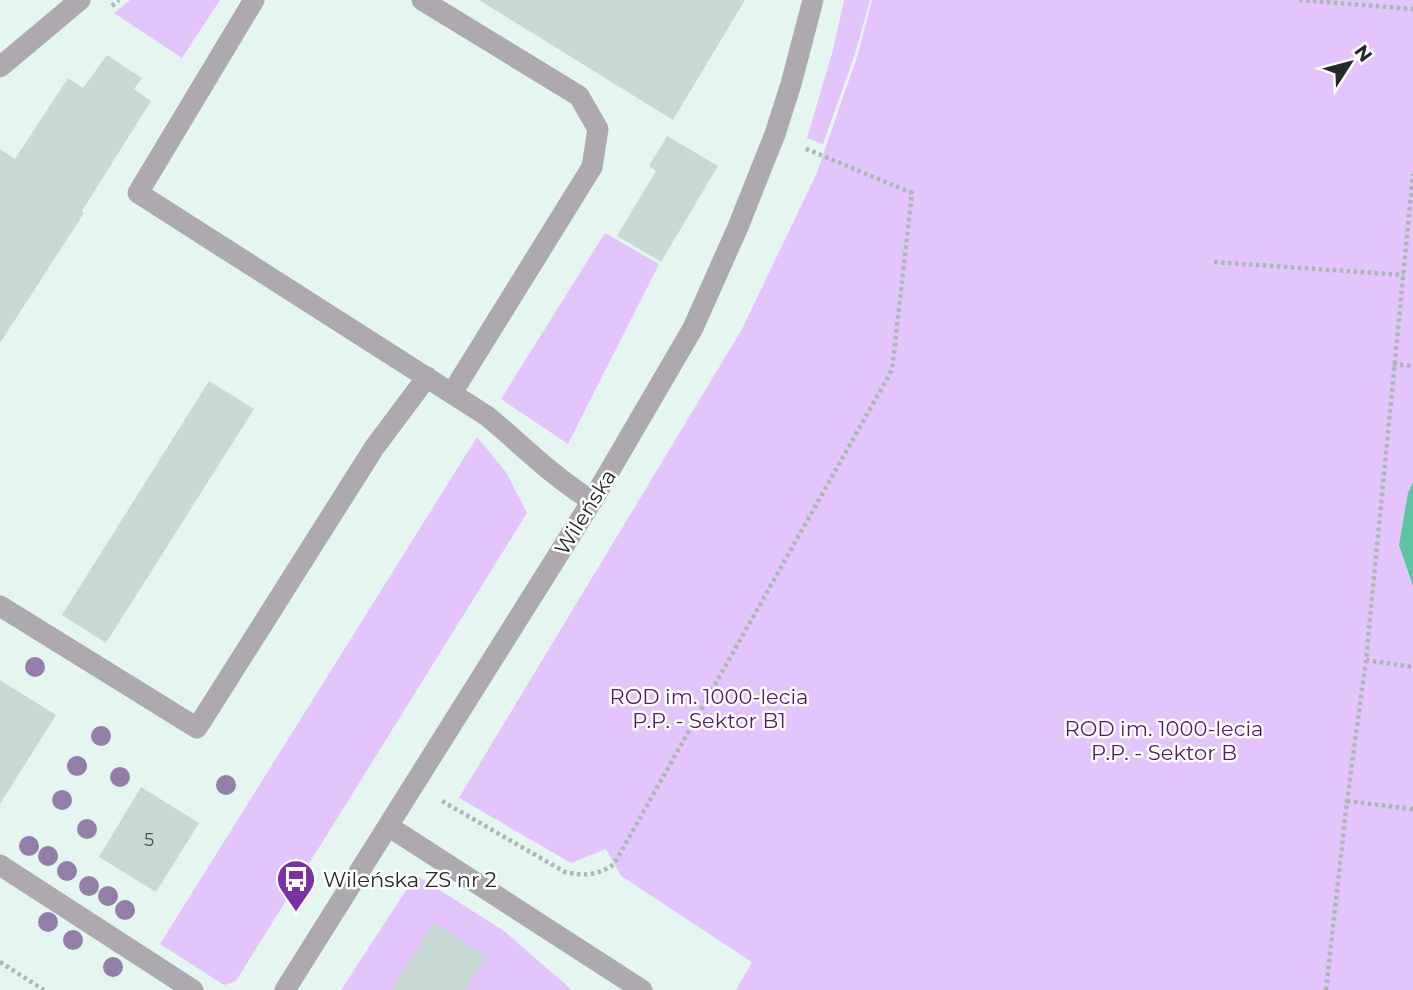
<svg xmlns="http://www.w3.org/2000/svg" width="1413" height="990" font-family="Montserrat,sans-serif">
<rect width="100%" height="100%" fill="#e4f6ef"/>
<path fill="#e4c5fb" d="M 130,0 L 220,0 L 182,58 L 114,13 Z
M 844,0 L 870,0 L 855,54 L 823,144 L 807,138 L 833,50 Z
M 872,0 L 1413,0 L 1413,990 L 736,990 L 752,962 L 621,876 L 606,849 L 571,863 L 459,798 L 741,331 L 816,175 L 858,54 Z
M 605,233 L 659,264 L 568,444 L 501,399 Z
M 477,437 L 506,472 L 527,513 L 236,981 L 224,985 L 160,944 Z
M 416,875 L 504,931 L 572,990 L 341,990 Z"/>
<path fill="#5dc4a1" d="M 1413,482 L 1413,586 L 1399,545 L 1408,493 Z"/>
<path fill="#c8dad3" d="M 479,0 L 745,0 L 673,120 Z
M 107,55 L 142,78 L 134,89 L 151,101 L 82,211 L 84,213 L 0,343 L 0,149 L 15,159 L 68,78 L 83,88 Z
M 667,136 L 718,166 L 661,262 L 617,236 L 656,171 L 649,166 Z
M 209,381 L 254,409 L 106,643 L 62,615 Z
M 0,680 L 56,715 L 0,804 Z
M 141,787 L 199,823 L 156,892 L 99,857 Z
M 434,923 L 487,957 L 465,990 L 391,990 Z"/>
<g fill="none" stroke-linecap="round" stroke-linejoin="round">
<path stroke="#aab8b3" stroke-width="4.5" stroke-dasharray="3.5 3.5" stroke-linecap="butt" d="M 1299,0 L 1413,9
M 112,6 L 119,0
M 1214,262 L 1404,275
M 1393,364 L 1413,366
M 1366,660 L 1413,667
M 442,801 L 565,872 C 584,876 597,876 614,864 L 892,370 L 912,193 L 804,148
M 1347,801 L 1413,809
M 0,962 L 44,990
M 1326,990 L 1347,801 L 1366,660 L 1413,174"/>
<path stroke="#ada9af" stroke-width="21" d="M 254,0 L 138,193 L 487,416 C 522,445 553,477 592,501
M 422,0 L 579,96 L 598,129 L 592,167 L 452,393
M 0,67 L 80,0
M 0,606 L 197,728 L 374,448 L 427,377
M 388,826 L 642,990
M 0,865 L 193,990
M 285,990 L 592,501 L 693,328 L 738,227 L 775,134 L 791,84 L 813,0"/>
</g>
<g fill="#937ea9">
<circle cx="35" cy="667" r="10"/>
<circle cx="101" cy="736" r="10"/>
<circle cx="77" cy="766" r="10"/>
<circle cx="120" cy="777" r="10"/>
<circle cx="226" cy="785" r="10"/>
<circle cx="62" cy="800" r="10"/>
<circle cx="87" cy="829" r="10"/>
<circle cx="29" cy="846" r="10"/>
<circle cx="48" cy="856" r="10"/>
<circle cx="67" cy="871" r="10"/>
<circle cx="89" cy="886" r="10"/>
<circle cx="108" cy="896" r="10"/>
<circle cx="125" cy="910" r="10"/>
<circle cx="48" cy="922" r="10"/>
<circle cx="73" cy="940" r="10"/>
<circle cx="113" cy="967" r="10"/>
</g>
<defs>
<g id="bus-pin" transform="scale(2.0125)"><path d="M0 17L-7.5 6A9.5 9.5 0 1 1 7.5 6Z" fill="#7a31a4" stroke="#fff"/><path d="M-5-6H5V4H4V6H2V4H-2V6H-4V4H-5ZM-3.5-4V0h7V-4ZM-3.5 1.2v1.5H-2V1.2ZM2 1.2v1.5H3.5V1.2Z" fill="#fff"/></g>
</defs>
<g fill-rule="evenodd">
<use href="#bus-pin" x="296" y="879"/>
</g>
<g text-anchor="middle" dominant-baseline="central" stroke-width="5" stroke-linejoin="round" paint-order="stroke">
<g font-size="18" fill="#4c5652">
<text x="149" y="840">5</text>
</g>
<g font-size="21" fill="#232a27" stroke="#fff">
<text transform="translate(585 512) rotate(-58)">Wileńska</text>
</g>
<g font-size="21" fill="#511b6f" stroke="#fff">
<text x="709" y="696">ROD im. 1000-lecia<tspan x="709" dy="24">P.P. - Sektor B1</tspan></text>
<text x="1164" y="728">ROD im. 1000-lecia<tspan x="1164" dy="24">P.P. - Sektor B</tspan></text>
</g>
<g font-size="21" fill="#232a27" stroke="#fff" text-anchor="start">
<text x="323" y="879">Wileńska ZS nr 2</text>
</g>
</g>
<g transform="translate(1350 63) rotate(54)" stroke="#ffffff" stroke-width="5" paint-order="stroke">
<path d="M0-5L12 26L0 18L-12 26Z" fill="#232a27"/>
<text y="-10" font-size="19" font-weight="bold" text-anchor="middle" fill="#232a27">N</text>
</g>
</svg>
